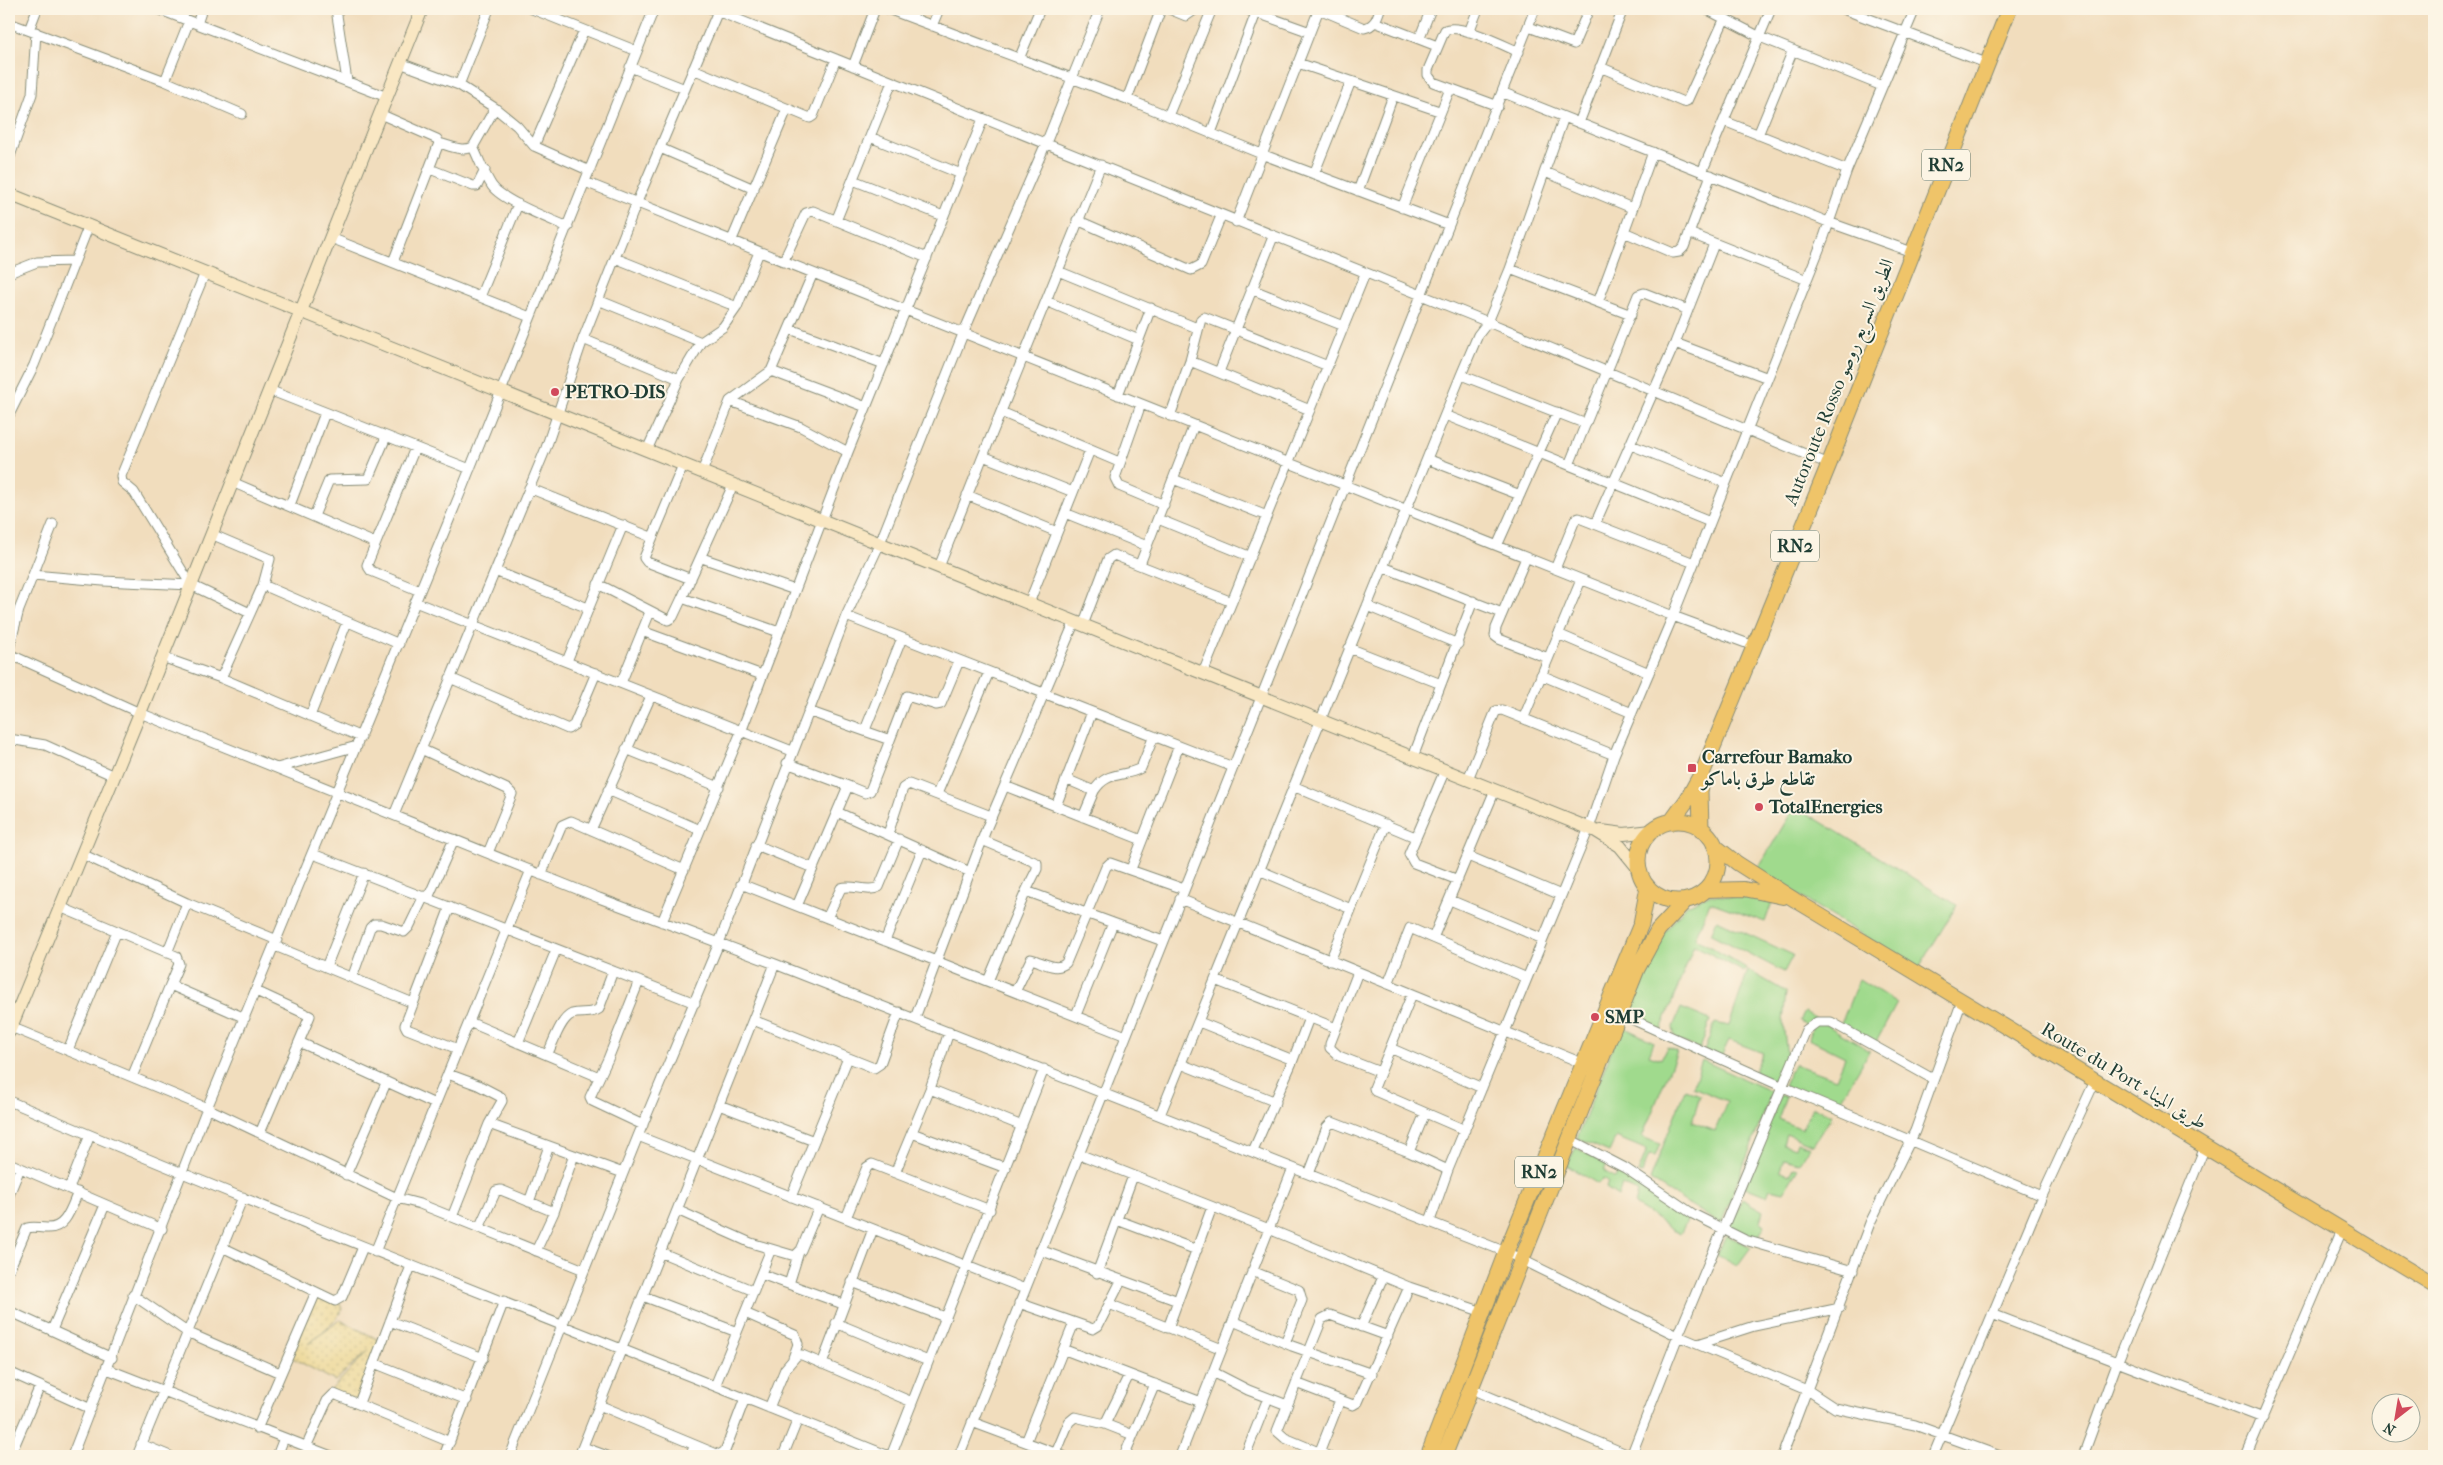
<svg xmlns="http://www.w3.org/2000/svg" width="2443" height="1465" font-family="'IM FELL French Canon',Amiri,serif">
<defs>
<pattern id="sand-dots" width="8" height="8" patternUnits="userSpaceOnUse" patternTransform="scale(1.25)"><rect width="8" height="8" fill="#eeda9e"/><path d="M2 2h.1M6 6h.1" fill="none" stroke="#ccbc89" stroke-width="1.8" stroke-linecap="round"/></pattern>
</defs>
<rect width="100%" height="100%" fill="#fcf5e5"/>
<filter id="ink" filterUnits="userSpaceOnUse"><feTurbulence type="fractalNoise" baseFrequency=".02" numOctaves="2"/><feDisplacementMap in="SourceGraphic" scale="10" xChannelSelector="R" yChannelSelector="G"/><feConvolveMatrix kernelMatrix="1 2 1 2 8 2 1 2 1" color-interpolation-filters="sRGB"/></filter>
<filter id="wash" filterUnits="userSpaceOnUse"><feTurbulence type="fractalNoise" baseFrequency=".0096" numOctaves="4" result="noise"/><feDisplacementMap in="SourceGraphic" scale="20" xChannelSelector="R" yChannelSelector="G"/><feGaussianBlur stdDeviation="1.12" result="paint"/><feColorMatrix in="noise" values="0 0 0 0 0 0 0 0 0 0 0 0 0 0 0 0 0 1.4 0 .05"/><feComposite in="paint" operator="in"/></filter>
<g filter="url(#wash)">
<rect width="100%" height="100%" fill="#f1ddbd"/>
<path fill="#a0da8d" stroke="#608c60" d="M 1795,806 L 1957,905 L 1918,969 L 1757,870 Z
M 1709,895 L 1773,899 L 1765,922 L 1710,902 L 1695,938 L 1746,968 L 1744,972 L 1694,945 L 1660,1033 L 1623,1016 L 1663,934 L 1687,905 Z
M 1717,920 L 1793,955 L 1784,972 L 1711,934 Z
M 1748,970 L 1786,992 L 1783,1022 L 1787,1056 L 1778,1083 L 1754,1072 L 1763,1053 L 1729,1040 L 1721,1057 L 1704,1051 L 1715,1023 L 1729,1026 Z
M 1859,979 L 1897,1003 L 1874,1046 L 1841,1024 Z
M 1681,1008 L 1710,1020 L 1700,1049 L 1675,1039 L 1673,1027 Z
M 1805,1012 L 1870,1051 L 1836,1107 L 1784,1086 L 1794,1064 L 1836,1079 L 1845,1057 L 1809,1039 L 1812,1029 L 1800,1021 Z
M 1621,1026 L 1654,1042 L 1649,1055 L 1661,1059 L 1667,1047 L 1677,1051 L 1642,1137 L 1660,1144 L 1655,1156 L 1649,1155 L 1642,1174 L 1638,1173 L 1647,1150 L 1616,1137 L 1609,1152 L 1577,1138 Z
M 1702,1060 L 1772,1092 L 1721,1224 L 1650,1180 L 1685,1089 L 1700,1095 L 1692,1122 L 1715,1131 L 1727,1101 L 1693,1087 Z
M 1780,1095 L 1786,1097 L 1778,1119 L 1802,1129 L 1812,1107 L 1832,1115 L 1813,1145 L 1786,1134 L 1783,1144 L 1795,1148 L 1797,1142 L 1810,1147 L 1799,1163 L 1784,1159 L 1780,1170 L 1790,1175 L 1794,1168 L 1798,1169 L 1784,1192 L 1770,1189 L 1767,1196 L 1745,1187 Z
M 1576,1148 L 1607,1164 L 1604,1171 L 1615,1178 L 1619,1171 L 1689,1217 L 1680,1234 L 1635,1205 L 1638,1192 L 1622,1185 L 1618,1196 L 1606,1188 L 1608,1182 L 1603,1178 L 1598,1184 L 1566,1165 Z
M 1742,1199 L 1763,1211 L 1760,1221 L 1765,1225 L 1757,1240 L 1729,1228 Z
M 1726,1235 L 1751,1247 L 1737,1266 L 1717,1255 Z"/>
<path fill="url(#sand-dots)" stroke="#868c69" d="M 315,1295 L 340,1304 L 342,1309 L 336,1320 L 308,1344 L 340,1320 L 379,1340 L 358,1401 L 331,1390 L 369,1350 L 335,1381 L 291,1357 Z"/>
</g>
<g filter="url(#ink)">
<g fill="none" stroke-linecap="round" stroke-linejoin="round">
<g stroke="#888d78" stroke-width="11">
<path id="street" d="M 158,9 L 387,97
M 336,9 L 347,81
M 532,9 L 637,51
M 712,9 L 1488,322 L 1829,464
M 888,9 L 1127,99 L 1264,155 L 1449,225
M 1169,9 L 1186,16 L 1196,9
M 1246,9 L 1310,32
M 1319,9 L 1364,28 C 1375,26 1377,18 1380,9
M 1706,9 L 1760,37 L 1882,86
M 1843,9 L 1986,63
M 1375,22 L 1437,46
M 9,23 L 165,81 L 242,114
M 197,24 L 202,9
M 932,26 L 939,9
M 1529,27 L 1574,44 L 1589,9
M 29,30 L 37,9
M 1469,32 L 1478,9
M 1419,39 L 1431,9
M 1019,59 L 1040,9
M 400,63 L 459,85 L 495,108 L 517,126 L 534,146 L 590,171
M 1298,63 L 1439,111
M 853,66 L 875,9
M 630,67 L 685,89
M 1600,67 L 1683,102 L 1687,101 L 1725,18
M 693,69 L 810,118 L 813,116 L 836,59
M 165,81 L 189,21
M 459,85 L 489,9
M 1504,93 L 1828,222 L 1912,252
M 1127,99 L 1161,9
M 1498,106 L 1433,82 L 1428,75 L 1428,70 L 1445,30 C 1459,23 1503,45 1519,52
M 380,114 L 437,139 L 439,143 L 393,262
M 1168,116 L 1212,9
M 1724,121 L 1847,170
M 1579,123 L 1623,9
M 1211,133 L 1256,13
M 1758,135 L 1793,50
M 870,137 L 961,174
M 439,143 C 450,146 462,152 473,147 L 495,108
M 534,146 L 584,30
M 473,147 C 479,159 484,174 492,186 C 503,201 550,219 568,227
M 660,148 L 754,189
M 1653,152 L 1624,232 L 1673,253 L 1679,252 L 1684,247 L 1711,175
M 9,159 L 32,94 L 36,32
M 430,169 L 473,186 L 477,186 L 485,170
M 1545,172 L 1632,208
M 1702,172 L 1771,9
M 1314,174 L 1351,81
M 853,180 L 943,216
M 585,182 L 1673,616 L 1754,646
M 1358,191 L 1393,96
M 1402,208 L 1450,89
M 1077,220 L 1191,270 L 1201,265 L 1221,216
M 836,221 L 892,82
M 1236,222 L 1319,9
M 1689,233 L 1807,280
M 331,238 L 530,317
M 731,242 L 787,109
M 615,258 L 737,307
M 783,262 L 806,213 L 813,211 L 927,258
M 1510,269 L 1631,315
M 1058,271 L 1197,328
M 9,273 L 37,262 L 75,261
M 1251,289 L 1344,326
M 480,297 L 518,204
M 598,300 L 701,342
M 1046,301 L 1139,340
M 1598,302 L 1624,232
M 790,329 L 884,364
M 583,339 L 679,379 L 647,450
M 1675,343 L 1768,378
M 1190,361 L 1310,410
M 771,371 L 866,407
M 1219,372 L 1273,237
M 1461,375 L 1586,424
M 679,379 L 701,342 L 723,327 L 737,307 L 759,252
M 269,390 L 470,469
M 1118,395 L 1151,308
M 730,401 L 801,427 L 848,452
M 1141,404 L 1115,478 L 1119,486 L 1164,505
M 1001,412 L 1119,462
M 9,415 L 34,365 L 89,225
M 1445,415 L 1710,522
M 1170,416 L 1190,361 L 1201,319 L 1204,317 L 1328,366
M 1631,445 L 1726,483
M 415,448 L 367,565 L 371,571 L 420,591
M 983,456 L 1101,165
M 1427,459 L 1520,495
M 683,465 L 644,558 L 647,562 L 691,579
M 1569,465 L 1638,295 L 1644,293 L 1688,310
M 702,472 L 730,401 L 771,371 L 813,273
M 1173,479 L 1267,516
M 232,482 L 375,543
M 529,488 L 651,537
M 967,495 L 1057,532
M 290,505 L 325,413
M 1065,513 L 1147,546
M 314,516 L 329,480 L 368,479 L 386,437
M 1158,519 L 1251,557
M 1595,524 L 1675,343 L 1714,244
M 211,534 L 270,559 L 263,585 L 399,644
M 1497,546 L 1557,412
M 702,558 L 795,590
M 1526,558 L 1496,628 L 1495,636 L 1499,639 L 1548,658
M 1140,564 L 1194,425
M 939,567 L 983,456 L 1073,492
M 1383,567 L 1502,613
M 1555,569 L 1575,520 L 1579,518 L 1694,563
M 495,571 L 588,608
M 33,575 L 53,524
M 598,584 L 668,620 L 673,617 L 682,598 L 779,632
M 191,585 L 134,492 L 122,482 L 121,476 L 205,273
M 682,598 L 733,485
M 415,602 L 792,751
M 1029,603 L 1090,450
M 1367,606 L 1458,644
M 846,616 L 1233,767
M 1083,625 L 1108,559 L 1114,555 L 1232,602
M 642,631 L 762,675
M 1558,634 L 1649,673
M 1349,648 L 1441,684
M 9,649 L 19,610 L 33,575 L 103,581 L 191,585 L 250,613
M 9,654 L 140,713 L 599,898 L 775,964 L 1506,1252 L 1678,1336 L 1809,1391 L 1835,1408 L 1915,1425 L 2000,1456
M 162,657 L 221,678 L 361,737
M 567,661 L 623,525
M 1203,673 L 1365,274
M 1541,675 L 1632,713
M 221,678 L 263,585
M 450,678 L 568,729 L 574,725 L 596,673
M 621,683 L 650,612
M 808,711 L 890,740 L 870,791 L 865,793 L 848,786
M 310,716 L 347,622
M 1524,717 L 1581,580
M 865,730 L 902,638
M 9,739 L 45,745 L 114,776
M 890,740 L 907,696 L 936,705 L 941,704 L 959,661
M 421,749 L 507,789 L 512,794 L 488,853
M 626,749 L 719,787
M 1413,757 L 1473,601
M 787,763 L 848,786 L 797,906
M 277,768 L 357,746
M 1445,770 L 1409,854 L 1414,863 L 1458,880
M 1066,779 L 1094,791 L 1083,817
M 1468,779 L 1494,715 L 1496,711 L 1502,710 L 1614,755
M 1005,786 L 1142,840
M 1293,786 L 1415,837
M 608,790 L 700,830
M 1094,791 C 1107,770 1123,778 1141,768 L 1154,736
M 937,794 L 989,672
M 1056,806 L 1092,712
M 837,812 L 970,872
M 394,815 L 546,448 L 583,339 L 637,202 L 718,11
M 591,830 L 651,696
M 888,834 L 903,788 L 909,784 L 991,816
M 982,840 L 1037,863 L 1037,869 L 1026,891
M 756,845 L 813,868
M 82,854 L 187,903 L 277,940
M 313,854 L 695,1003
M 1468,856 L 1561,895
M 1131,869 L 1179,746
M 1259,870 L 1351,909
M 541,875 L 562,825 L 571,821 L 684,870
M 741,884 L 1126,1036
M 428,898 L 454,839
M 1180,899 L 1582,1063
M 1450,900 L 1543,939
M 60,907 L 176,956 L 179,964 L 170,985 L 245,1018
M 450,907 L 405,1025 L 407,1029 L 458,1049
M 827,918 L 841,888 C 853,884 868,893 879,887 L 899,839
M 662,922 L 741,732 L 848,452 L 983,119
M 1433,938 L 1527,978
M 885,941 L 922,850
M 275,946 L 413,1003
M 167,953 L 187,903
M 1330,961 L 1386,824
M 326,967 L 364,873
M 1358,972 L 1330,1044 L 1330,1048 L 1339,1056 L 1380,1072
M 352,978 L 370,928 L 374,924 L 381,924 L 404,932 L 409,927 L 424,896
M 1215,980 L 1336,1028
M 639,981 L 608,1059 L 590,1097 L 592,1101 L 643,1125
M 988,981 L 1026,891 L 1113,923
M 1388,984 L 1410,928 L 1433,938 L 1495,790
M 256,991 L 310,1016 L 299,1042
M 1015,992 L 1031,959 C 1043,962 1056,972 1066,963 L 1106,867 L 1110,863 L 1184,889
M 1412,994 L 1374,1088 L 1375,1091 L 1465,1130
M 1618,1013 L 1781,1086 L 2042,1196
M 1076,1015 L 1113,923 L 1163,941
M 915,1018 L 987,827 L 1075,621
M 753,1020 L 874,1068 L 880,1064 L 899,1012
M 469,1022 L 599,1077
M 1199,1022 L 1293,1060 L 1253,1151
M 11,1027 L 207,1108 L 397,1198 L 420,1204 L 584,1270
M 518,1043 L 556,950
M 1390,1048 L 1482,1088
M 68,1050 L 117,931
M 547,1055 C 553,1044 560,1019 572,1014 C 581,1011 590,1015 599,1009 L 613,971
M 1293,1060 L 1309,1018
M 1181,1064 L 1276,1102
M 448,1074 L 478,1085 L 501,1097 L 502,1101 L 489,1124 L 452,1217
M 132,1077 L 170,985
M 930,1089 L 1022,1126
M 9,1101 C 300,1224 595,1337 889,1456
M 719,1105 L 814,1141
M 1160,1115 L 1461,375 L 1478,335 L 1488,322 L 1510,269 L 1564,117
M 489,1124 L 623,1173
M 260,1133 L 299,1042 L 435,1104
M 912,1133 L 1006,1168
M 638,1136 L 1025,1289
M 1571,1140 L 1625,1168 L 1693,1214 L 1745,1240 L 1853,1271
M 1409,1152 L 1448,1170
M 1079,1154 L 1269,1229 L 1409,1287 L 1358,1402 L 1353,1405 L 1296,1383
M 9,1163 L 162,1229
M 895,1173 L 930,1089 L 949,1032
M 1309,1174 L 1327,1127 L 1332,1122 L 1409,1152 L 1425,1113
M 346,1175 L 386,1083
M 69,1188 L 90,1135
M 9,1195 L 20,1168
M 791,1197 L 848,1058
M 529,1202 L 549,1146
M 677,1210 L 751,1243 L 795,1256 L 801,1250 L 819,1207
M 846,1218 L 867,1167 L 872,1164 L 990,1210
M 1117,1220 L 1197,1250
M 1430,1221 L 1448,1170 L 1589,828 L 1614,755 L 1673,616 L 1824,237 L 1847,170 L 1915,9
M 479,1228 L 496,1191 L 501,1190 L 554,1212
M 222,1247 L 335,1301 L 342,1297 L 363,1247
M 1040,1250 L 1178,1301
M 536,1251 L 554,1212 L 574,1155
M 375,1252 L 531,870
M 660,1252 L 754,1291
M 9,1270 L 27,1228 C 34,1226 39,1228 47,1228 C 66,1229 71,1208 78,1192
M 1252,1271 L 1299,1290 L 1302,1300 L 1285,1343
M 1097,1273 L 1133,1176
M 761,1274 L 843,1304
M 852,1282 L 945,1317
M 789,1284 L 798,1255
M 1409,1287 L 1483,1312
M 133,1295 L 187,1332 L 280,1373
M 643,1296 L 737,1332
M 1019,1303 L 1093,1329 L 1098,1326 L 1121,1281
M 1109,1304 L 1222,1349
M 9,1311 L 112,1358
M 745,1313 L 795,1335 L 798,1344 L 793,1358
M 1992,1314 L 2263,1418
M 390,1321 L 483,1358
M 1233,1321 L 1292,1346 L 1372,1374
M 836,1323 L 928,1361
M 1361,1327 L 1383,1277
M 1168,1328 L 1212,1207
M 52,1330 L 105,1205
M 1698,1344 L 1754,1326 L 1840,1308
M 1065,1350 L 1201,1402
M 374,1363 L 467,1400
M 822,1364 L 873,1229
M 107,1369 L 331,1456
M 9,1372 L 91,1409
M 1213,1372 L 1248,1390 L 1287,1405
M 715,1386 L 771,1249
M 1471,1389 L 1631,1456 L 1678,1336 L 1806,1030 L 1817,1022 L 1831,1022 L 1933,1079
M 359,1403 L 411,1266
M 599,1405 L 719,1455 L 725,1451 L 745,1398
M 769,1408 L 785,1369 L 797,1355 L 802,1355 L 912,1402
M 972,1422 L 1063,1456
M 1105,1424 L 1129,1375
M 257,1429 L 316,1292
M 1026,1442 L 1074,1323
M 141,1444 L 170,1456
M 306,1447 L 327,1401 L 334,1394 L 450,1442
M 583,1447 L 607,1456
M 1056,1453 L 1069,1422 L 1075,1417 L 1105,1424 L 1133,1435
M 10,1456 L 40,1386
M 72,1456 L 207,1108 L 459,496 L 654,9
M 137,1456 L 243,1197
M 277,1456 L 284,1438
M 444,1456 L 504,1301
M 510,1456 L 638,1136 L 719,943 L 846,616 L 880,543 L 963,334 L 1046,143 L 1100,9
M 579,1456 L 775,964
M 690,1456 L 695,1445
M 783,1456 L 798,1419
M 891,1456 L 1044,1069
M 959,1456 L 1535,9
M 1124,1456 L 1155,1384
M 1180,1456 L 1293,1168
M 1245,1456 L 1268,1398
M 1318,1456 L 1340,1400
M 1328,1456 L 1285,1438 L 1277,1431 L 1322,1319 L 1330,1315 L 1388,1336
M 1782,1456 L 1870,1223 L 1915,1131 L 1962,1001
M 1933,1456 L 2042,1196 L 2095,1081
M 2083,1456 L 2117,1363 L 2205,1147
M 2246,1456 L 2342,1230"/>
</g>
<g stroke="#888d78" stroke-width="14">
<path id="secondary" d="M 9,194 L 1596,831 L 1620,846 L 1638,868
M 1601,831 L 1624,834 L 1652,831
M 9,1032 L 140,713 L 422,9"/>
</g>
<g stroke="#888d78" stroke-width="16">
<path id="primary" d="M 1714,845 L 1737,863 L 1795,900 L 2434,1285
M 1705,890 L 1744,889 L 1783,897"/>
</g>
<g stroke="#888d78" stroke-width="17">
<path id="highway" d="M1638 861a40 40 0 1 1 80 0a40 40 0 1 1-80 0Z
M 1671,822 L 1687,800 L 1704,769 L 1829,464 L 2009,9
M 1701,830 L 1700,791 L 1703,779
M 1428,1456 L 1506,1252 L 1633,943 L 1641,924 L 1648,887
M 1444,1456 L 1637,969 L 1658,930 L 1686,900"/>
</g>
<use href="#street" stroke="#fff" stroke-width="9"/>
<use href="#secondary" stroke="#f9e7c3" stroke-width="12"/>
<use href="#primary" stroke="#efc469" stroke-width="14"/>
<use href="#highway" stroke="#efc469" stroke-width="15"/>
</g>
</g>
<g fill="#d1495b" stroke="#fcf5e5" stroke-width="2">
<circle cx="555" cy="392" r="5"/>
<rect x="1687" y="763" width="10" height="10" rx="2.5"/>
<circle cx="1759" cy="807" r="5"/>
<circle cx="1595" cy="1017" r="5"/>
</g>
<g text-anchor="middle" dominant-baseline="central" stroke-width="4" stroke-linejoin="round" paint-order="stroke">
<g fill="#fcf5e5" stroke="#617469" stroke-width="1">
<rect x="1922" y="149.5" width="48" height="31" rx="4"/>
<rect x="1771" y="530.5" width="48" height="31" rx="4"/>
<rect x="1515" y="1156.5" width="48" height="31" rx="4"/>
</g>
<g font-size="18" font-weight="bold" fill="#1f3d34">
<text x="1946" y="165">RN2</text>
<text x="1795" y="546">RN2</text>
<text x="1539" y="1172">RN2</text>
</g>
<g font-size="19" fill="#1f3d34" stroke="#fcf5e5">
<text transform="translate(1839 382) rotate(-68)">Autoroute Rosso الطريق السريع روصو</text>
<text transform="translate(2124 1076) rotate(31)">Route du Port طريق الميناء</text>
</g>
<g font-size="19" font-weight="bold" fill="#1f3d34" stroke="#fcf5e5" text-anchor="start">
<text x="565" y="392">PETRO-DIS</text>
<text x="1702" y="757">Carrefour Bamako<tspan x="1702" dy="22">تقاطع طرق باماكو</tspan></text>
<text x="1769" y="807">TotalEnergies</text>
<text x="1605" y="1017">SMP</text>
</g>
</g>
<rect width="2443" height="1465" fill="none" stroke="#fcf5e5" stroke-width="30"/>
<g transform="translate(2396 1418) rotate(211)"><circle r="24" fill="#fcf5e5" stroke="#a4ab9e"/>
<path d="M0-4L9 19L0 12L-9 19Z" fill="#d1495b"/>
<text y="-8" font-size="14" font-weight="bold" text-anchor="middle" fill="#1f3d34">N</text>
</g>
</svg>
